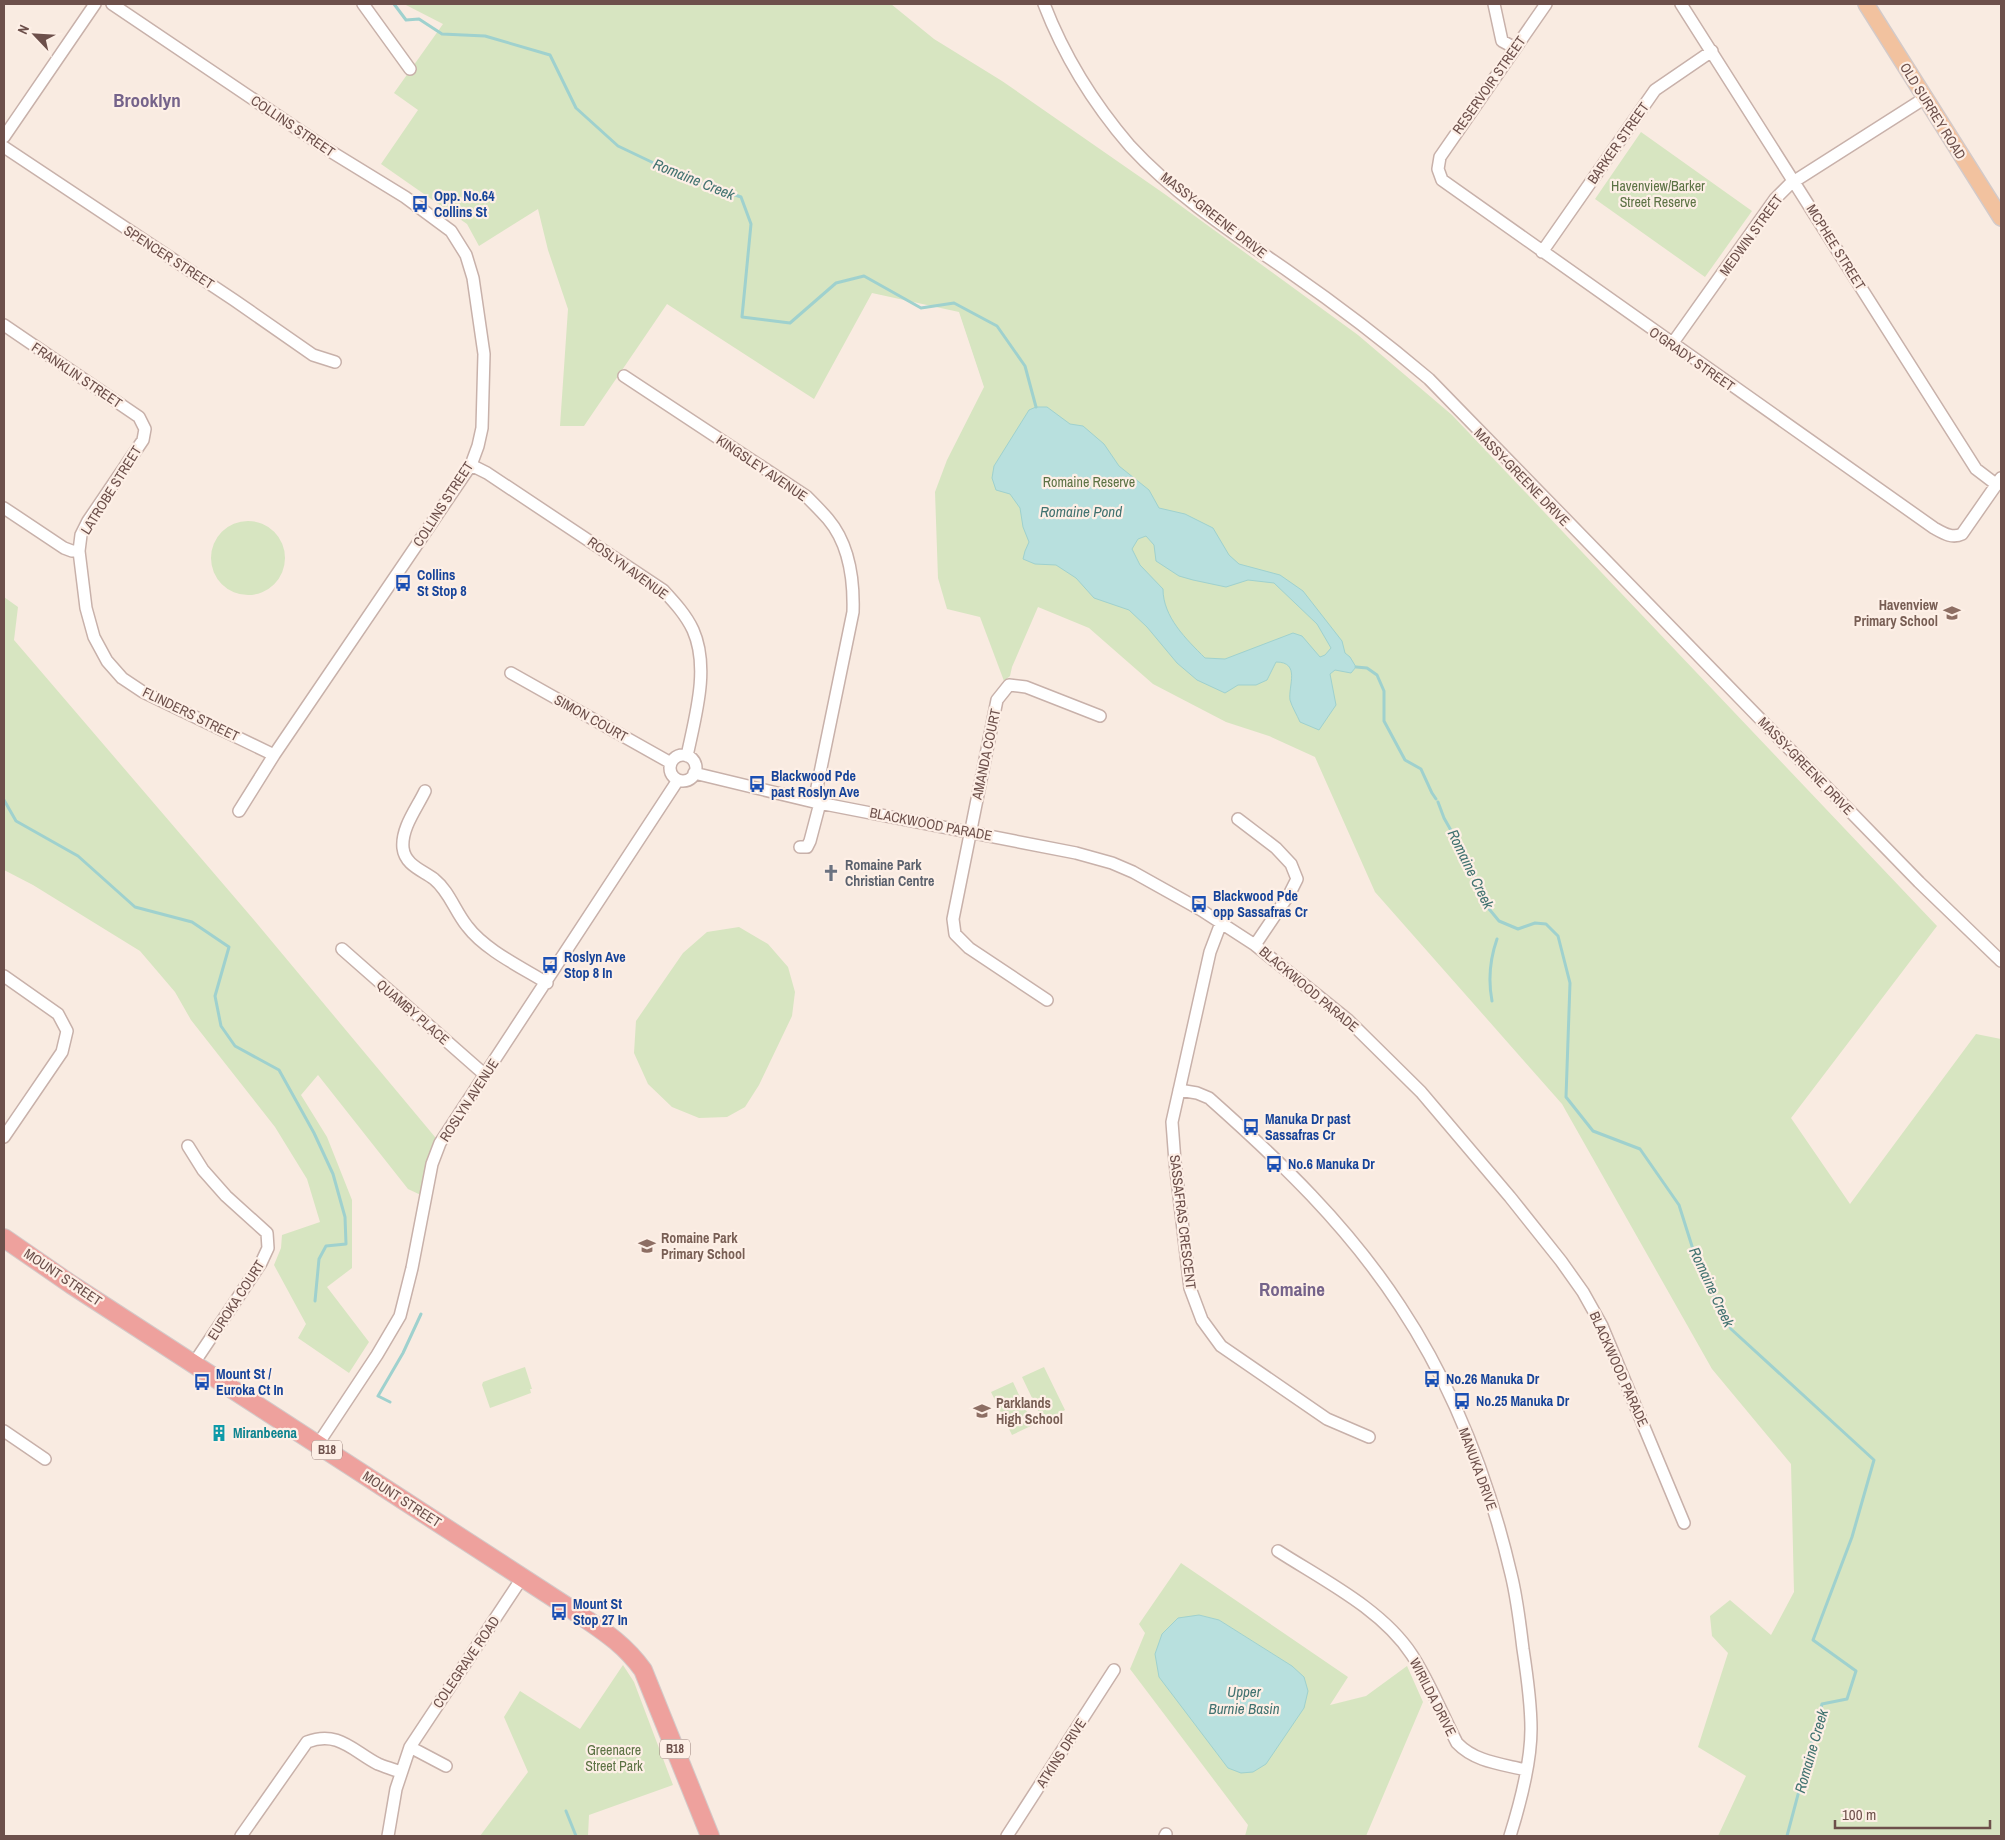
<svg xmlns="http://www.w3.org/2000/svg" width="2005" height="1840" font-family="'Archivo Narrow',sans-serif">
<rect width="100%" height="100%" fill="#f9ebe1"/>
<path fill="#d7e5c1" fill-rule="evenodd" d="M 404,4 L 891,4 L 934,39 L 1002,81 L 1166,195 L 1358,335 L 1452,415 L 1937,926 L 1791,1118 L 1850,1204 L 1976,1034 L 2001,1039 L 2001,1836 L 1718,1836 L 1746,1776 L 1698,1747 L 1728,1653 L 1712,1636 L 1710,1616 L 1730,1600 L 1771,1635 L 1794,1592 L 1791,1464 L 1712,1369 L 1562,1104 L 1375,892 L 1315,757 L 1269,736 L 1226,722 L 1153,684 L 1089,628 L 1038,607 L 1012,667 L 1010,676 L 1004,681 L 980,617 L 947,609 L 938,578 L 935,492 L 947,460 L 984,387 L 959,312 L 872,293 L 814,399 L 667,304 L 584,426 L 560,426 L 568,309 L 548,250 L 538,209 L 479,246 L 467,224 L 381,164 L 418,110 L 394,93 L 443,24 Z
M 1641,132 L 1752,211 L 1705,277 L 1595,199 Z
M211 558a37 37 0 1 1 74 0a37 37 0 1 1-74 0Z
M 4,597 L 18,607 L 14,640 L 254,920 L 440,1143 L 425,1197 L 408,1189 L 318,1075 L 301,1095 L 327,1137 L 352,1200 L 352,1268 L 327,1287 L 369,1342 L 349,1373 L 298,1338 L 306,1324 L 274,1265 L 281,1248 L 282,1235 L 320,1222 L 307,1179 L 275,1127 L 191,1020 L 175,992 L 140,951 L 33,885 L 4,870 Z
M 739,927 L 768,944 L 788,967 L 795,992 L 792,1016 L 759,1085 L 745,1107 L 727,1117 L 699,1118 L 672,1107 L 648,1084 L 634,1053 L 636,1021 L 683,953 L 707,932 Z
M 525,1367 L 532,1389 L 530,1389 L 531,1393 L 490,1408 L 482,1385 L 483,1382 Z
M 1044,1367 L 1065,1410 L 1043,1421 L 1022,1377 Z
M 1013,1382 L 1033,1425 L 1012,1435 L 991,1392 Z
M 1181,1563 L 1348,1677 L 1330,1705 L 1366,1696 L 1407,1666 L 1423,1702 L 1366,1836 L 1245,1836 L 1248,1825 L 1130,1669 L 1145,1633 L 1139,1624 ZM 1199,1615 L 1219,1620 L 1292,1666 Z
M 623,1665 L 634,1682 L 673,1785 L 589,1815 L 588,1836 L 480,1836 L 528,1772 L 504,1717 L 520,1691 L 580,1729 Z"/>
<path fill="#b8e0de" stroke="#9fd1ce" fill-rule="evenodd" d="M 1036,407 L 1047,407 L 1070,424 L 1083,426 L 1104,444 L 1119,466 L 1149,490 L 1159,508 L 1185,514 L 1213,528 L 1229,555 L 1239,564 L 1280,575 L 1303,591 L 1342,641 L 1345,653 L 1350,657 L 1356,667 L 1351,673 L 1335,670 L 1330,674 L 1336,705 L 1319,730 L 1300,722 C 1297,715 1292,707 1290,700 C 1288,686 1301,662 1276,662 L 1267,680 L 1256,685 L 1238,685 L 1225,693 L 1197,680 L 1177,663 L 1147,627 L 1129,610 L 1094,598 L 1076,578 L 1056,565 L 1035,564 L 1023,559 L 1025,551 L 1029,542 L 1023,527 L 1020,508 L 1010,494 L 996,490 L 992,478 L 994,466 L 1029,410 ZM 1146,536 L 1154,545 L 1156,561 L 1179,576 L 1193,580 L 1226,587 L 1248,580 L 1274,583 L 1317,624 L 1331,648 L 1325,655 L 1320,657 L 1302,636 L 1293,633 L 1225,659 L 1205,658 C 1186,639 1163,617 1163,589 L 1140,565 L 1132,549 L 1138,539 Z
M 1199,1615 L 1219,1620 L 1292,1666 L 1304,1677 L 1308,1691 L 1304,1708 L 1266,1764 L 1253,1772 L 1241,1773 L 1228,1768 L 1159,1677 L 1155,1654 L 1162,1634 L 1178,1618 Z"/>
<g fill="none" stroke-linecap="round" stroke-linejoin="round">
<path stroke="#9fd1ce" stroke-width="3" d="M 394,4 L 406,20 L 419,19 L 442,34 L 485,36 L 550,55 L 576,108 L 618,146 L 683,177 L 741,197 L 751,224 L 742,317 L 790,323 L 836,283 L 864,276 L 921,308 L 954,303 L 997,326 L 1025,366 L 1036,407
M 1356,667 L 1367,668 L 1377,675 L 1384,691 L 1384,721 L 1405,760 L 1421,769 L 1432,793 L 1436,799
M 4,800 L 16,821 L 78,856 L 135,907 L 192,922 L 229,947 L 215,996 L 221,1026 L 235,1046 L 279,1070 L 314,1133 L 333,1174 L 345,1217 L 346,1244 L 326,1246 L 319,1259 L 315,1301
M 1438,802 L 1444,818 L 1466,857 L 1485,904 L 1499,921 L 1518,929 L 1535,923 L 1546,924 L 1558,936 L 1570,983 L 1566,1097 L 1593,1131 L 1640,1149 L 1679,1205 L 1697,1262 L 1731,1329 L 1874,1460 L 1852,1537 L 1813,1640 L 1856,1671 L 1847,1699 L 1822,1704 L 1787,1836
M 1492,1001 C 1488,980 1490,959 1497,939
M 390,1402 L 378,1396 L 403,1353 L 421,1314
M 566,1811 L 576,1836"/>
<g stroke="#c8b1aa" stroke-width="14">
<path id="minor" d="M 112,4 L 330,151 L 405,197 L 451,231 L 466,255 L 473,278 L 484,354 L 482,428 L 478,446 L 471,465 L 274,755 L 239,811
M 363,4 L 410,69
M 1044,4 C 1064,56 1093,103 1130,146 C 1175,195 1233,233 1288,271 C 1337,305 1383,340 1429,379 L 1919,882 L 2001,961
M 1494,4 L 1502,41 L 1515,48
M 1546,4 L 1440,157 L 1438,169 L 1442,180 L 1934,528 C 1943,533 1952,539 1962,534 L 2001,478
M 1681,4 L 1976,469 L 1997,485
M 4,137 L 95,4
M 4,147 L 234,300 L 313,355 L 335,362
M 1542,252 L 1655,90 L 1712,51
M 4,325 L 139,417 L 145,429 L 143,440 L 88,521 L 81,535 L 79,551
M 1672,344 L 1775,199 L 1790,184 L 1925,98
M 624,376 L 806,496 C 813,503 821,511 828,519 C 850,545 854,580 853,612 L 814,802
M 471,465 L 487,473 L 663,590 C 675,603 686,615 693,630 C 710,668 695,717 687,756
M 4,508 L 64,548 L 72,551 L 79,551 L 86,608 L 94,637 L 107,661 L 122,678 L 143,692 L 274,755
M 511,673 L 671,763
M670 768a13 13 0 1 1 26 0a13 13 0 1 1-26 0Z
M 694,773 L 814,802 L 1076,853 L 1112,863 L 1133,872 L 1201,910 L 1255,945 L 1348,1020 L 1421,1092 L 1510,1197 L 1561,1261 L 1583,1292 L 1602,1326 L 1684,1523
M 425,791 C 417,808 401,828 403,848 C 405,865 422,870 434,879 C 449,891 455,911 467,926 C 485,950 521,967 547,983
M 1238,819 L 1276,848 L 1291,864 L 1297,879 L 1290,893 L 1255,945
M 800,847 L 807,847 L 810,841 L 820,803
M 1221,923 L 1210,952 L 1172,1122 L 1175,1162 L 1190,1288 L 1202,1320 L 1221,1346 L 1327,1419 L 1369,1437
M 342,949 L 484,1074
M 4,976 L 58,1014 L 67,1031 L 62,1052 L 4,1137
M 1047,1000 L 969,948 L 955,934 L 953,919 L 997,700 L 1009,685 L 1026,687 L 1100,716
M 1179,1090 L 1197,1093 L 1209,1098 C 1280,1161 1347,1225 1400,1306 C 1453,1386 1489,1480 1511,1574 C 1517,1598 1520,1624 1523,1649 C 1527,1675 1531,1702 1531,1729 C 1531,1763 1520,1804 1510,1836
M 188,1146 L 203,1170 L 226,1196 L 267,1233 L 268,1248 L 261,1263 L 194,1363
M 4,1431 L 45,1459
M 318,1444 L 377,1355 L 400,1316 L 412,1268 L 432,1164 L 440,1143 L 678,780
M 1278,1551 C 1323,1580 1382,1609 1412,1655 C 1430,1683 1442,1714 1457,1743 C 1475,1762 1502,1764 1526,1770
M 410,1747 L 446,1766
M 241,1836 L 307,1742 C 338,1730 353,1751 378,1764 C 385,1767 393,1769 400,1772
M 388,1836 L 396,1789 L 410,1747 L 522,1578
M 1007,1836 L 1114,1670
M 1165,1836 L 1166,1834"/>
</g>
<g stroke="#d3cac9" stroke-width="18">
<path id="major" d="M 1866,4 L 2001,218"/>
</g>
<g stroke="#d3cac9" stroke-width="20">
<path id="highway" d="M 4,1238 L 72,1285 L 580,1615 C 605,1632 625,1645 643,1670 L 710,1836"/>
</g>
<use href="#minor" stroke="#fff" stroke-width="11"/>
<use href="#major" stroke="#f2c29f" stroke-width="15"/>
<use href="#highway" stroke="#eea19d" stroke-width="18"/>
</g>
<defs>
<g id="bus-bare" transform="scale(1.35)"><path d="M-5-6H5V4H4V6H2V4H-2V6H-4V4H-5ZM-3.5-4V0h7V-4ZM-3.5 1.2v1.5H-2V1.2ZM2 1.2v1.5H3.5V1.2Z" fill="#1a4fb4" stroke="#fdefe6" stroke-width="2.5" paint-order="stroke"/></g>
<g id="school-bare" transform="scale(1.35)"><path d="M0-5L7-2L0 1L-7-2ZM-4 1L0 2.5L4 1V4Q0 6-4 4Z" fill="#8d6e63" stroke="#fdefe6" stroke-width="2.5" paint-order="stroke"/></g>
<g id="church-bare" transform="scale(1.35)"><path d="M-1.2-6h2.4v3.5h3.3v2.4h-3.3V6h-2.4V-.1h-3.3v-2.4h3.3Z" fill="#6b7280" stroke="#fdefe6" stroke-width="2.5" paint-order="stroke"/></g>
<g id="building-bare" transform="scale(1.35)"><path d="M-4-6H4V6H1V3H-1V6H-4ZM-2.5-4.3h1.7v1.8h-1.7ZM.8-4.3h1.7v1.8H.8ZM-2.5-1h1.7V.8h-1.7ZM.8-1h1.7V.8H.8Z" fill="#0f9aa8" stroke="#fdefe6" stroke-width="2.5" paint-order="stroke"/></g>
</defs>
<g fill-rule="evenodd">
<use href="#bus-bare" x="420" y="204"/>
<use href="#bus-bare" x="403" y="583"/>
<use href="#school-bare" x="1952" y="613"/>
<use href="#bus-bare" x="757" y="784"/>
<use href="#church-bare" x="831" y="873"/>
<use href="#bus-bare" x="1199" y="904"/>
<use href="#bus-bare" x="550" y="965"/>
<use href="#bus-bare" x="1251" y="1127"/>
<use href="#bus-bare" x="1274" y="1164"/>
<use href="#school-bare" x="647" y="1246"/>
<use href="#bus-bare" x="1432" y="1379"/>
<use href="#bus-bare" x="202" y="1382"/>
<use href="#bus-bare" x="1462" y="1401"/>
<use href="#school-bare" x="982" y="1411"/>
<use href="#building-bare" x="219" y="1433"/>
<use href="#bus-bare" x="559" y="1612"/>
</g>
<g text-anchor="middle" dominant-baseline="central" stroke-width="4.5" stroke-linejoin="round" paint-order="stroke">
<g fill="#fdefe6" stroke="#98807a" stroke-width="1">
<rect x="312" y="1440.5" width="30" height="19" rx="4"/>
<rect x="660" y="1739.5" width="30" height="19" rx="4"/>
</g>
<g font-size="12" font-weight="bold" fill="#6d504b">
<text x="327" y="1450">B18</text>
<text x="675" y="1749">B18</text>
</g>
<g font-size="14" fill="#6d504b" stroke="#fdefe6">
<text transform="translate(1489 85) rotate(-55)">RESERVOIR STREET</text>
<text transform="translate(1933 111) rotate(58)">OLD SURREY ROAD</text>
<text transform="translate(293 126) rotate(34)">COLLINS STREET</text>
<text transform="translate(1618 143) rotate(-55)">BARKER STREET</text>
<text transform="translate(1214 215) rotate(38)">MASSY-GREENE DRIVE</text>
<text transform="translate(1751 235) rotate(-54)">MEDWIN STREET</text>
<text transform="translate(1836 247) rotate(58)">MCPHEE STREET</text>
<text transform="translate(169 257) rotate(33)">SPENCER STREET</text>
<text transform="translate(1692 359) rotate(35)">O'GRADY STREET</text>
<text transform="translate(77 375) rotate(34)">FRANKLIN STREET</text>
<text transform="translate(762 468) rotate(34)">KINGSLEY AVENUE</text>
<text transform="translate(1522 477) rotate(46)">MASSY-GREENE DRIVE</text>
<text transform="translate(111 490) rotate(-58)">LATROBE STREET</text>
<text transform="translate(443 504) rotate(-57)">COLLINS STREET</text>
<text transform="translate(628 568) rotate(36)">ROSLYN AVENUE</text>
<text transform="translate(191 714) rotate(26)">FLINDERS STREET</text>
<text transform="translate(591 718) rotate(29)">SIMON COURT</text>
<text transform="translate(986 754) rotate(-78)">AMANDA COURT</text>
<text transform="translate(1806 766) rotate(46)">MASSY-GREENE DRIVE</text>
<text transform="translate(931 824) rotate(11)">BLACKWOOD PARADE</text>
<text transform="translate(1309 989) rotate(40)">BLACKWOOD PARADE</text>
<text transform="translate(413 1012) rotate(41)">QUAMBY PLACE</text>
<text transform="translate(469 1100) rotate(-57)">ROSLYN AVENUE</text>
<text transform="translate(1183 1222) rotate(83)">SASSAFRAS CRESCENT</text>
<text transform="translate(63 1277) rotate(34)">MOUNT STREET</text>
<text transform="translate(236 1300) rotate(-57)">EUROKA COURT</text>
<text transform="translate(1619 1369) rotate(66)">BLACKWOOD PARADE</text>
<text transform="translate(1478 1469) rotate(70)">MANUKA DRIVE</text>
<text transform="translate(402 1499) rotate(33)">MOUNT STREET</text>
<text transform="translate(466 1662) rotate(-56)">COLEGRAVE ROAD</text>
<text transform="translate(1433 1697) rotate(63)">WIRILDA DRIVE</text>
<text transform="translate(1061 1753) rotate(-57)">ATKINS DRIVE</text>
</g>
<g font-size="14" fill="#5c7244" stroke="#fdefe6">
<text x="1658" y="186">Havenview/Barker<tspan x="1658" dy="16">Street Reserve</tspan></text>
<text x="1089" y="482">Romaine Reserve</text>
<text x="614" y="1750">Greenacre<tspan x="614" dy="16">Street Park</tspan></text>
</g>
<g font-size="14" font-weight="bold" fill="#164399" stroke="#fdefe6" text-anchor="start">
<text x="434" y="196">Opp. No.64<tspan x="434" dy="16">Collins St</tspan></text>
<text x="417" y="575">Collins<tspan x="417" dy="16">St Stop 8</tspan></text>
<text x="771" y="776">Blackwood Pde<tspan x="771" dy="16">past Roslyn Ave</tspan></text>
<text x="1213" y="896">Blackwood Pde<tspan x="1213" dy="16">opp Sassafras Cr</tspan></text>
<text x="564" y="957">Roslyn Ave<tspan x="564" dy="16">Stop 8 In</tspan></text>
<text x="1265" y="1119">Manuka Dr past<tspan x="1265" dy="16">Sassafras Cr</tspan></text>
<text x="1288" y="1164">No.6 Manuka Dr</text>
<text x="216" y="1374">Mount St /<tspan x="216" dy="16">Euroka Ct In</tspan></text>
<text x="1446" y="1379">No.26 Manuka Dr</text>
<text x="1476" y="1401">No.25 Manuka Dr</text>
<text x="573" y="1604">Mount St<tspan x="573" dy="16">Stop 27 In</tspan></text>
</g>
<g font-size="14" font-weight="bold" fill="#785e54" stroke="#fdefe6" text-anchor="start">
<text x="1938" y="605" text-anchor="end">Havenview<tspan x="1938" dy="16">Primary School</tspan></text>
<text x="661" y="1238">Romaine Park<tspan x="661" dy="16">Primary School</tspan></text>
<text x="996" y="1403">Parklands<tspan x="996" dy="16">High School</tspan></text>
</g>
<g font-size="14" font-weight="bold" fill="#5b616d" stroke="#fdefe6" text-anchor="start">
<text x="845" y="865">Romaine Park<tspan x="845" dy="16">Christian Centre</tspan></text>
</g>
<g font-size="14" font-weight="bold" fill="#0d838f" stroke="#fdefe6" text-anchor="start">
<text x="233" y="1433">Miranbeena</text>
</g>
<g font-size="15" font-style="italic" fill="#417270" stroke="#fdefe6">
<text transform="translate(694 179) rotate(22)">Romaine Creek</text>
<text x="1081" y="511">Romaine Pond</text>
<text transform="translate(1471 869) rotate(64)">Romaine Creek</text>
<text transform="translate(1712 1287) rotate(65)">Romaine Creek</text>
<text x="1244" y="1691">Upper<tspan x="1244" dy="17">Burnie Basin</tspan></text>
<text transform="translate(1811 1751) rotate(-74)">Romaine Creek</text>
</g>
<g font-size="19" font-weight="bold" fill="#75638a" stroke="#fdefe6">
<text x="147" y="100">Brooklyn</text>
<text x="1292" y="1289">Romaine</text>
</g>
</g>
<rect width="2005" height="1840" fill="none" stroke="#6d504b" stroke-width="10"/>
<g transform="translate(35 35) rotate(295)" stroke="#fdefe6" stroke-width="4" paint-order="stroke">
<path d="M0-4L9 19L0 12L-9 19Z" fill="#6d504b"/>
<text y="-8" font-size="14" font-weight="bold" text-anchor="middle" fill="#6d504b">N</text>
</g>
<path d="M1835 1820v8h155v-8" fill="none" stroke="#6d504b" stroke-width="2.5"/>
<text x="1842" y="1820" font-size="15" fill="#6d504b" stroke="#fdefe6" stroke-width="4" paint-order="stroke">100 m</text>
</svg>
